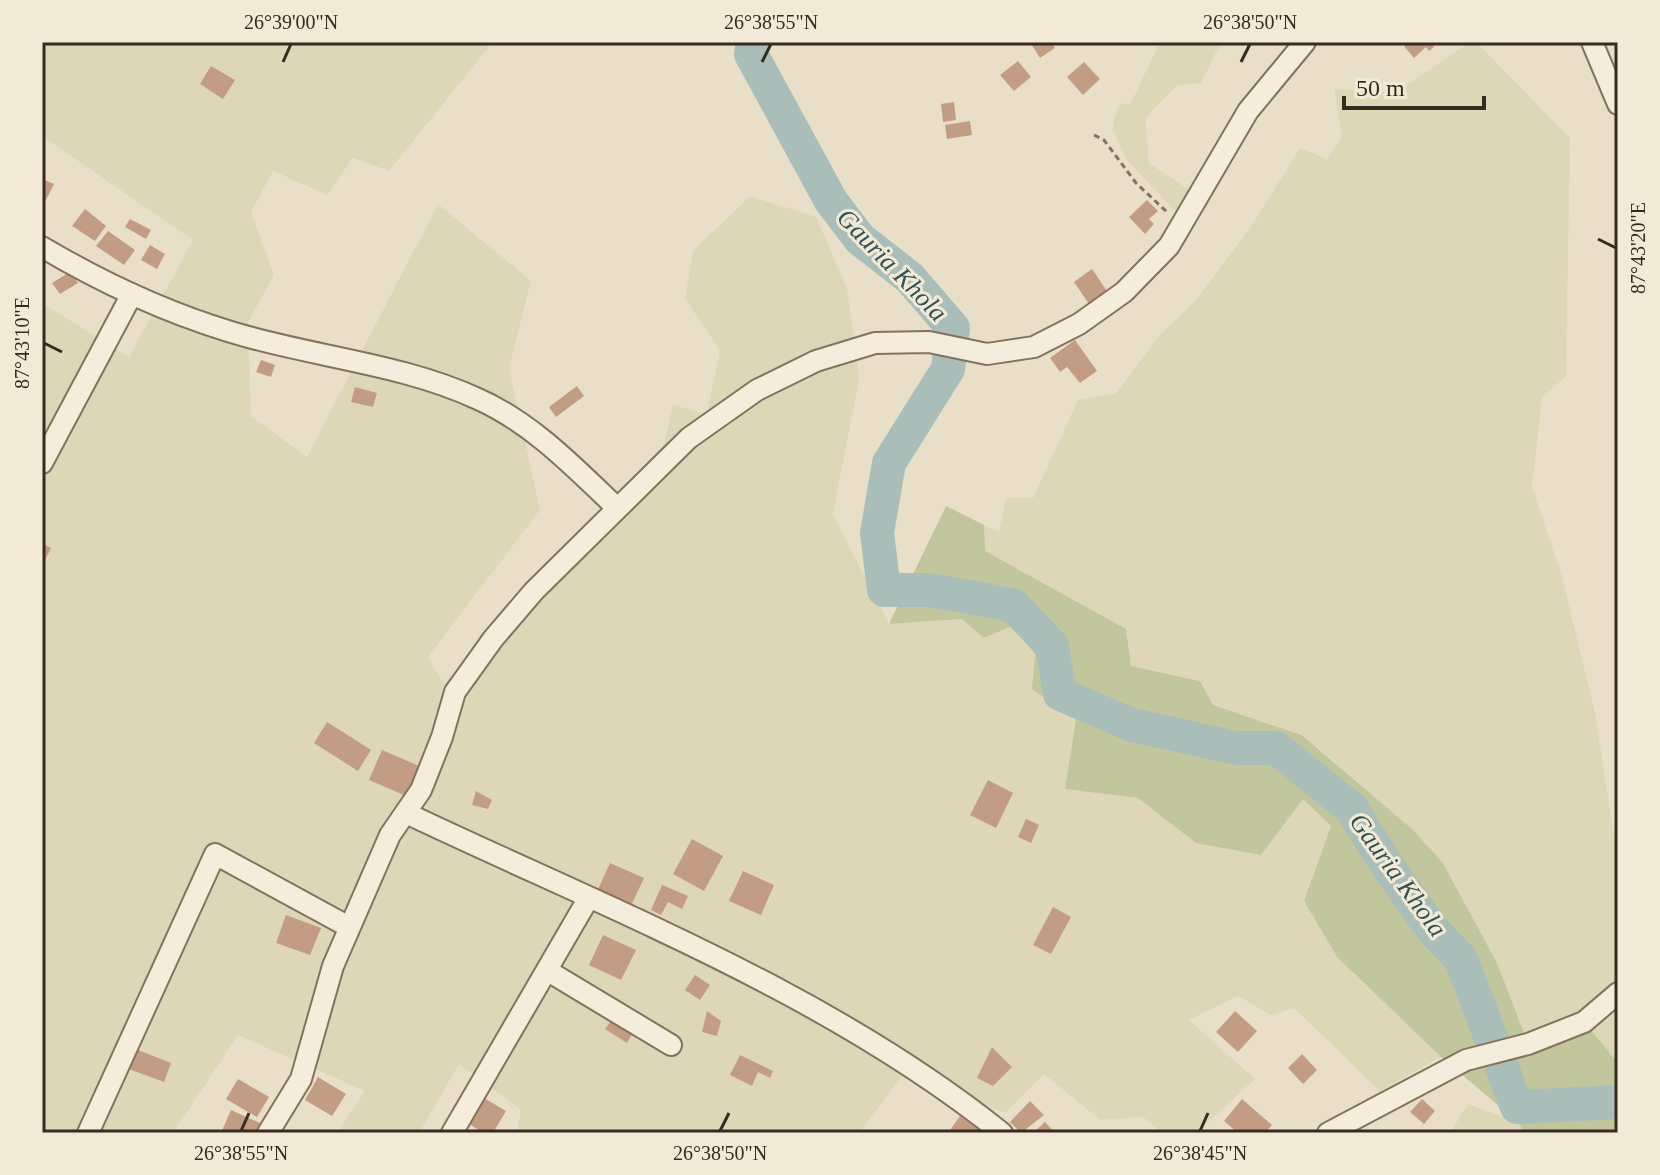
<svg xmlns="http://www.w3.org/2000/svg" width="1660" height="1175" font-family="Georgia,serif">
<rect width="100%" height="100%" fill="#e9dfc8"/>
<path fill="#ded7b7" d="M 42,42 L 493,42 L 389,171 L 353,158 L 327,195 L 273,171 L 251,212 L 274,275 L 248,322 L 251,416 L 307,457 L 438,204 L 531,281 L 509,368 L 540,510 L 428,657 L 444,684 L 664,444 L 673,405 L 707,414 L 720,350 L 685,299 L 693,251 L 750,196 L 816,217 L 847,288 L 859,379 L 833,514 L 889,624 L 962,619 L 1011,625 L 1035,654 L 1032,689 L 1076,718 L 1066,789 L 1139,798 L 1196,843 L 1303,799 L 1331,826 L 1304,901 L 1337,957 L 1441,1057 L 1380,1091 L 1294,1008 L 1271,1015 L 1238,996 L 1189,1020 L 1255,1079 L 1196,1133 L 1162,1133 L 1143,1117 L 1100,1120 L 1044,1074 L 1005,1113 L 904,1073 L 859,1133 L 517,1133 L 521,1110 L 459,1064 L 419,1133 L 337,1133 L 365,1091 L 238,1035 L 173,1133 L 42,1133 L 42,303 L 129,357 L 193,240 L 42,136 Z
M 1160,42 L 1221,42 L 1201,83 L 1178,85 L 1145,118 L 1149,163 L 1188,189 L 1176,212 L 1127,160 L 1113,131 L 1114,118 L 1121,103 L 1130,105 Z
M 1470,42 L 1476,42 L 1570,138 L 1566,376 L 1542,398 L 1532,487 L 1562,577 L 1595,713 L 1614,836 L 1618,838 L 1618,1063 L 1584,1022 L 1528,1044 L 1497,963 L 1443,863 L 1412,829 L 1303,735 L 1213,705 L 1200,681 L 1131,666 L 1125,629 L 984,551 L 984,525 L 999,532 L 1006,498 L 1033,498 L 1078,400 L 1116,393 L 1161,334 L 1197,299 L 1254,222 L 1300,148 L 1327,159 L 1342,136 L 1334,89 L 1395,93 Z
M 1468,1104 L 1518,1122 L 1524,1133 L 1450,1133 Z"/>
<path fill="#c2c69d" d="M 946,506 L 984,525 L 985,551 L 1126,629 L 1131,666 L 1200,681 L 1213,705 L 1302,735 L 1412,829 L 1443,863 L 1497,963 L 1528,1043 L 1584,1022 L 1618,1063 L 1618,1133 L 1524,1133 L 1518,1122 L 1441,1057 L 1337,957 L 1304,901 L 1331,826 L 1303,799 L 1261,855 L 1196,843 L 1138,798 L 1065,789 L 1076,719 L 1032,689 L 1035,654 L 1012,626 L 984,638 L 962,619 L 889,624 Z"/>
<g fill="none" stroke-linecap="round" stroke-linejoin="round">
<path stroke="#a9beb8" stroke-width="34" d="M 753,42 L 751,54 L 831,201 L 860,239 L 910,278 L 953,328 L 948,369 L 889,463 L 877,533 L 884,590 L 929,590 L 1013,605 L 1052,646 L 1060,694 L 1132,725 L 1237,748 L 1276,748 L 1351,808 L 1388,867 L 1432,929 L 1461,959 L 1517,1107 L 1618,1102"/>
</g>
<path fill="#c39d83" d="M 1030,42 L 1051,42 L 1055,48 L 1040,58 Z
M 1409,42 L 1430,42 L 1434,47 L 1429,51 L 1426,47 L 1414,58 L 1404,46 Z
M 1018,61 L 1031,77 L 1014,91 L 1000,75 Z
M 1084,62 L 1100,79 L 1083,95 L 1067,77 Z
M 211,66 L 235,80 L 223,99 L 200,84 Z
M 954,102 L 956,120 L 943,122 L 941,104 Z
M 970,121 L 972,135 L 947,139 L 945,125 Z
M 42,179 L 54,184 L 42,208 Z
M 1147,200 L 1158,211 L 1149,219 L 1154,224 L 1145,234 L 1129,217 Z
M 85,209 L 106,226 L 95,241 L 72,226 Z
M 130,219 L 151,230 L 146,239 L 125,227 Z
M 108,231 L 135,250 L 124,265 L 96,246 Z
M 150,245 L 165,254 L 157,269 L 141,260 Z
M 1092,269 L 1107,291 L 1089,304 L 1074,282 Z
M 70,272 L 78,283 L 60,294 L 52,283 Z
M 1075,340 L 1097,371 L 1080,383 L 1067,367 L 1060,372 L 1050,358 Z
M 261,360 L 275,365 L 271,377 L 256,372 Z
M 577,386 L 584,396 L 556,417 L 549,407 Z
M 355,387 L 377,393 L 373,407 L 351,402 Z
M 42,543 L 51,548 L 42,566 Z
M 327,722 L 371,750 L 358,771 L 314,743 Z
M 382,750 L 419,766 L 406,796 L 369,780 Z
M 988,780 L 1013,793 L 996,828 L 970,815 Z
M 476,791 L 492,800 L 488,809 L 472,805 Z
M 1026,819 L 1039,825 L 1031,843 L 1018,837 Z
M 692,839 L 723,856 L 704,891 L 673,874 Z
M 610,863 L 644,878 L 627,914 L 594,898 Z
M 743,871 L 774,885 L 761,915 L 729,901 Z
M 662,885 L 688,896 L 682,909 L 668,902 L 661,915 L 651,910 Z
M 1053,907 L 1071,917 L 1051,954 L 1033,945 Z
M 286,915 L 321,928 L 310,955 L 276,943 Z
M 603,935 L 636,950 L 621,980 L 589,965 Z
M 695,975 L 710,985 L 700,1000 L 685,990 Z
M 707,1011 L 721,1021 L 717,1036 L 702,1032 Z
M 1235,1011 L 1257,1031 L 1238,1052 L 1216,1032 Z
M 613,1018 L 634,1031 L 627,1043 L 605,1029 Z
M 992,1047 L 1012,1067 L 993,1086 L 977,1078 Z
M 133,1048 L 171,1063 L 164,1082 L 126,1068 Z
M 1302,1054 L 1317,1070 L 1303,1084 L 1288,1068 Z
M 740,1055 L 773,1071 L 770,1078 L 758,1072 L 752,1086 L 730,1075 Z
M 318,1077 L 346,1094 L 332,1116 L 305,1100 Z
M 238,1079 L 269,1097 L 257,1117 L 226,1099 Z
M 484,1098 L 506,1111 L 493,1133 L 484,1133 L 469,1124 Z
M 1242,1099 L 1272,1125 L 1265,1133 L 1238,1133 L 1224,1121 Z
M 1422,1099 L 1435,1111 L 1424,1124 L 1410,1112 Z
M 1030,1101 L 1044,1115 L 1021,1133 L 1010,1122 Z
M 231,1110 L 260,1123 L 255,1133 L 221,1133 Z
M 960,1116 L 984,1133 L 948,1133 Z
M 1045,1122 L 1055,1133 L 1033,1133 Z"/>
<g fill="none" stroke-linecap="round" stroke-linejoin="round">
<g stroke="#83725f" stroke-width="24">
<path id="minor" d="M 1592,42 L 1618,104
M 42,247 C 101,282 165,312 231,332 C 312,357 400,363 478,399 C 532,423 574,467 616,507
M 42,463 L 132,294
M 406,813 C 608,909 826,992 1002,1133
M 548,971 L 671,1045
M 88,1133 L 215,854 L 349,927
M 268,1133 L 301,1079 L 333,966 L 390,835 L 421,790 L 442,737 L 455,692 L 493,639 L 534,591 L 689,438 L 757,390 L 816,361 L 875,343 L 929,342 L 987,354 L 1034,347 L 1079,324 L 1124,292 L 1169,246 L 1248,111 L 1305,42
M 452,1133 L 588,899
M 1328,1133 L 1466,1060 L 1528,1044 L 1584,1022 L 1618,993"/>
</g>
<path stroke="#83725f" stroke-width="3" stroke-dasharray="6 4" stroke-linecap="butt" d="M 1094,135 L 1104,140 L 1136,183 L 1167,212"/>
<use href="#minor" stroke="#f5eddb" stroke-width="20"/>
</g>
<path fill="none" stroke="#362b21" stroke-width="3" d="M 283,62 L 291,44M 762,62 L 771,44M 1241,62 L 1250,44M 1598,239 L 1616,248M 44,343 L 62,352M 241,1131 L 249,1113M 720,1131 L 729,1113M 1200,1131 L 1208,1113"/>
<g text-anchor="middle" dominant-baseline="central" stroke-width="6" stroke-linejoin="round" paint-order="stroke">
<g font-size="26" font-style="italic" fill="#325351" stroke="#f2ead7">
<text transform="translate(892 265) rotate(46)">Gauria Khola</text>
<text transform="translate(1398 875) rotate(54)">Gauria Khola</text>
</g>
</g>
<rect width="1660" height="1175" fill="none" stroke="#f2ead7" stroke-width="88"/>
<path d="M1344 96v12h140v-12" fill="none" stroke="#362b21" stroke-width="4"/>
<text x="1356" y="96" font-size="24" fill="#362b21" stroke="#f2ead7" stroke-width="6" paint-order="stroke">50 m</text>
<rect x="44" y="44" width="1572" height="1087" fill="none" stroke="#362b21" stroke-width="3"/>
<g font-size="20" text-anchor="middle" fill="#362b21">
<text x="291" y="29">26°39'00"N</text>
<text x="771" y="29">26°38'55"N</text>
<text x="1250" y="29">26°38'50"N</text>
<text transform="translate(1638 248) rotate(-90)" y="7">87°43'20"E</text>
<text transform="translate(22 343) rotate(-90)" y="7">87°43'10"E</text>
<text x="241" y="1160">26°38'55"N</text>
<text x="720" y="1160">26°38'50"N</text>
<text x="1200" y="1160">26°38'45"N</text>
</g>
</svg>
